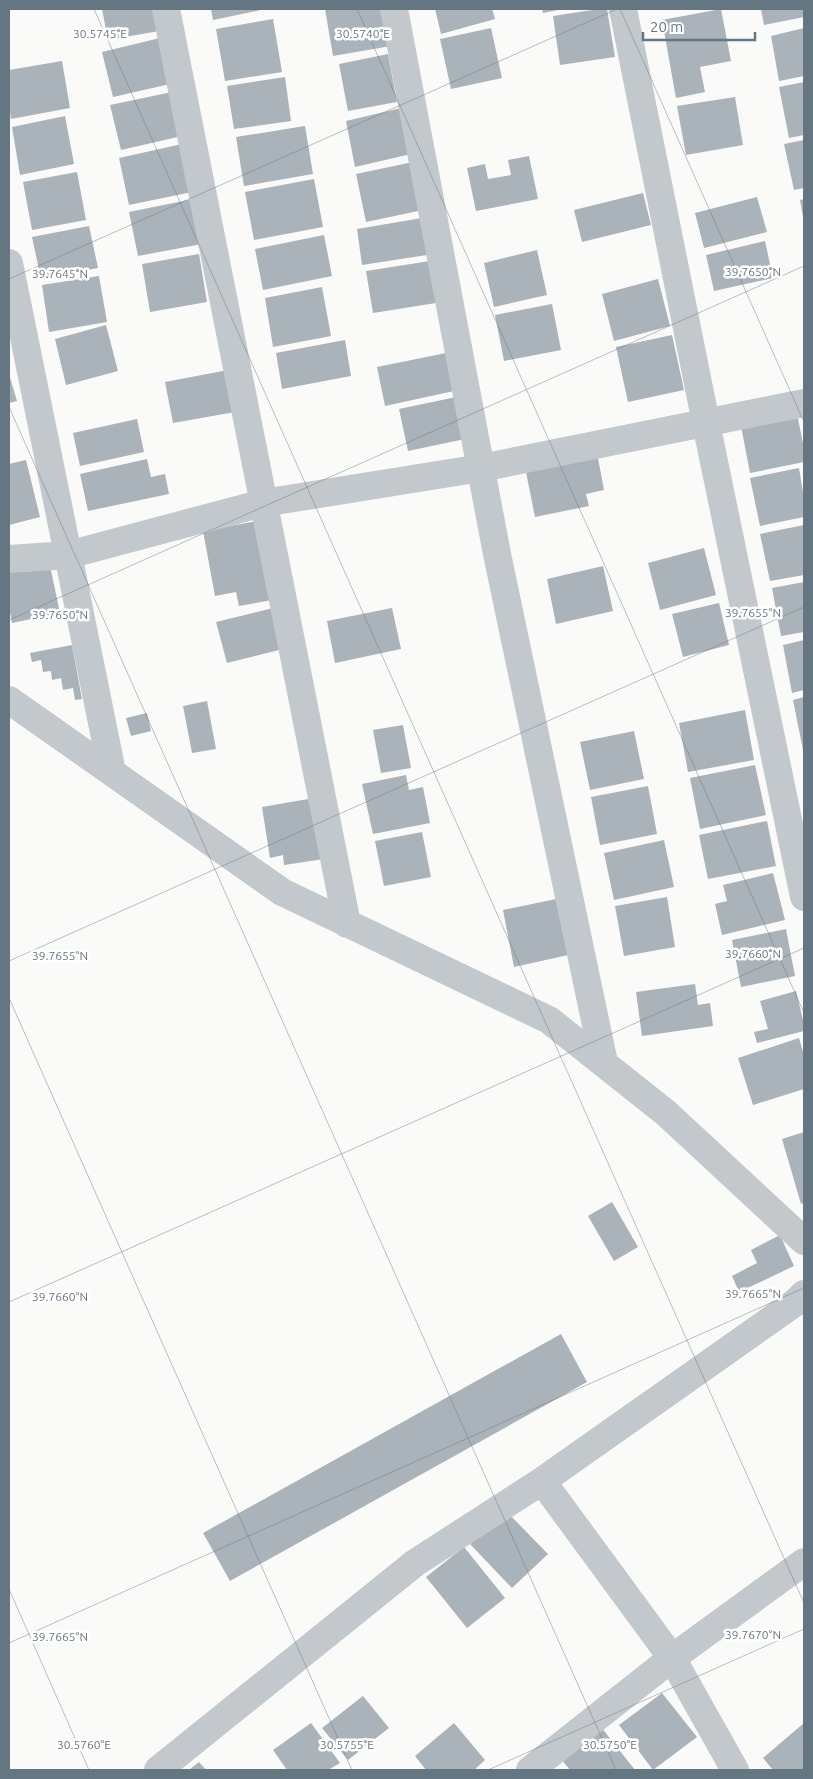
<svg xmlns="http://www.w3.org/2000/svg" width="813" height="1779" font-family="Ubuntu,sans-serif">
<rect width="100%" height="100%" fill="#fafaf8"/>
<path fill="#aab3b9" d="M 102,9 L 155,9 L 159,31 L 108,40 Z
M 211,9 L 261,9 L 261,10 L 213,20 Z
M 325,9 L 384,9 L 391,46 L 333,56 Z
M 435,9 L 492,9 L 495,19 L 441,34 Z
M 542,9 L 558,9 L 558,10 L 543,13 Z
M 599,9 L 607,9 L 615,57 L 560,65 L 553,16 Z
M 721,9 L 731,61 L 700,67 L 705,92 L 676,98 L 662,20 Z
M 761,9 L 804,9 L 804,17 L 764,25 Z
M 273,19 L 282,72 L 225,81 L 216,29 Z
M 491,28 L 502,78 L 451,89 L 440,39 Z
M 804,28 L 804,76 L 779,81 L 771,36 Z
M 160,38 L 170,84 L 113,97 L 102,52 Z
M 388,54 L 397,102 L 348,111 L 339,64 Z
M 62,61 L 70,108 L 11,119 L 9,104 L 9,70 Z
M 285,77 L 291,121 L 234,129 L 227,86 Z
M 804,82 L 804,135 L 789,138 L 779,87 Z
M 172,92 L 182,136 L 121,150 L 110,105 Z
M 735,97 L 743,145 L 686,155 L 677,106 Z
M 401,108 L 411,154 L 355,167 L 346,121 Z
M 65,116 L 74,164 L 20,175 L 12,127 Z
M 305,126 L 313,174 L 244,186 L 236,137 Z
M 804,140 L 804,188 L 794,190 L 784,144 Z
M 182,144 L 192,192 L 129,205 L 119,158 Z
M 529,156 L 538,199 L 476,211 L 467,168 L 485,164 L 488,179 L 511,175 L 508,160 Z
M 413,162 L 423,210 L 366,222 L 356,174 Z
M 77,172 L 86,220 L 32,230 L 23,182 Z
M 314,179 L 323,227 L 254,240 L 245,192 Z
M 643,193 L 651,225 L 582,242 L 574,210 Z
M 757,197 L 767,232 L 704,248 L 695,213 Z
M 193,199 L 202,244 L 138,256 L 129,212 Z
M 804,199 L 804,217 L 803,217 L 800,200 Z
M 422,218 L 427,255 L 362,265 L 357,229 Z
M 89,226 L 98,268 L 41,279 L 32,237 Z
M 324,235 L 332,276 L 263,290 L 255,249 Z
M 765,241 L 773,278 L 714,291 L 706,255 Z
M 537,250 L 547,295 L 494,307 L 484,263 Z
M 199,254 L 207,302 L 150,312 L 142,264 Z
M 430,261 L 436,303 L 373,313 L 366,271 Z
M 99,276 L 107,322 L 49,332 L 42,285 Z
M 658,279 L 670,326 L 614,341 L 602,294 Z
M 322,287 L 331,336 L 273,347 L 265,298 Z
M 552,304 L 561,350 L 504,361 L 495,315 Z
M 106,325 L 118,371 L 66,385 L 55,339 Z
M 672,335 L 684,390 L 628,402 L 616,347 Z
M 345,340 L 351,376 L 282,389 L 276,353 Z
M 446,353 L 454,391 L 385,406 L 377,367 Z
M 228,370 L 235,412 L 173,423 L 165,382 Z
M 9,374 L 17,401 L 9,403 Z
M 456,397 L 465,439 L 408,451 L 399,409 Z
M 796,409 L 804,448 L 804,462 L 750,473 L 740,421 Z
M 137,419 L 144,452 L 80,466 L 73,433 Z
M 597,453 L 604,490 L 586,494 L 589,506 L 535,517 L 525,467 Z
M 147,459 L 151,477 L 165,474 L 169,494 L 88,511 L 80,474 Z
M 26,460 L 40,517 L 9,525 L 9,464 Z
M 799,468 L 804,498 L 804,517 L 760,526 L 750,478 Z
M 257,521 L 272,600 L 239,606 L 236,592 L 215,596 L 203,531 Z
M 804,525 L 804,575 L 770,581 L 760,534 Z
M 704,548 L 716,595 L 660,610 L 648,563 Z
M 49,561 L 60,613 L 12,623 L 9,607 L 9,569 Z
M 603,566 L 613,611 L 556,624 L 547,579 Z
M 804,582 L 804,632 L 781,636 L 772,588 Z
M 719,603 L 729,645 L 683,657 L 672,614 Z
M 273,608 L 283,649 L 227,663 L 216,622 Z
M 392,608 L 401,649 L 335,663 L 327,621 Z
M 804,640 L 804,690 L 792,693 L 783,645 Z
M 72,645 L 82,699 L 75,700 L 73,688 L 63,690 L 61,678 L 52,680 L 51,671 L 43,672 L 41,660 L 32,662 L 30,653 Z
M 804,697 L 804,750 L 803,750 L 793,700 Z
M 207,701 L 216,749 L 192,753 L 183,706 Z
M 745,710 L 754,760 L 688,772 L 679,723 Z
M 147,713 L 151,731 L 131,736 L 126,718 Z
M 403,725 L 411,768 L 381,773 L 373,730 Z
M 634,731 L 644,779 L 590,790 L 580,742 Z
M 755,765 L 766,815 L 700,829 L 690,778 Z
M 406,775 L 409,790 L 423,787 L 430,823 L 373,834 L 362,784 Z
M 648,786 L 657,834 L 600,845 L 591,797 Z
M 314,798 L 324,859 L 284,865 L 283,855 L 270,858 L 262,807 Z
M 767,821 L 776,866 L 708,879 L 699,835 Z
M 422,832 L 431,877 L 384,886 L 375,841 Z
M 664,840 L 674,887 L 614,900 L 604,853 Z
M 773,873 L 785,920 L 722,935 L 715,904 L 727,901 L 723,885 Z
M 667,897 L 675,947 L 624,956 L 615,906 Z
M 556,899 L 568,955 L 514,967 L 503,910 Z
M 786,929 L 795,976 L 741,987 L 732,940 Z
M 695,984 L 698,1005 L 710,1003 L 713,1026 L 642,1036 L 636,992 Z
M 796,991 L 804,1024 L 804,1031 L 757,1043 L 754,1032 L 768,1029 L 760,1001 Z
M 799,1038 L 804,1055 L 804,1089 L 753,1105 L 738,1058 Z
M 804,1132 L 804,1203 L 801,1204 L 782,1139 Z
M 612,1202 L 638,1247 L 614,1261 L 588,1216 Z
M 780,1235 L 794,1266 L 739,1292 L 732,1276 L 757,1263 L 751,1250 Z
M 561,1334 L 587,1382 L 230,1581 L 203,1533 Z
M 505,1510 L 548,1554 L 512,1588 L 470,1544 Z
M 464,1547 L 505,1598 L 467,1628 L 426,1577 Z
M 662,1693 L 697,1737 L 653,1770 L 619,1725 Z
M 363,1696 L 389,1728 L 348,1760 L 322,1728 Z
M 311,1723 L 340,1763 L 328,1770 L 287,1770 L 273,1750 Z
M 454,1723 L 485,1760 L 474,1770 L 426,1770 L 415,1756 Z
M 804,1723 L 804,1770 L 773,1770 L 763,1758 Z
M 601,1727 L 635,1770 L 570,1770 L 561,1759 Z
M 199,1762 L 206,1770 L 189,1770 Z"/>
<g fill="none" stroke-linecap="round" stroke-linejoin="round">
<path stroke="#c3c8cc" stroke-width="28" d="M 166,9 L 347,924
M 394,9 L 497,554 L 604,1063
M 623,9 L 706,423 L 804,897
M 9,263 L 112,772
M 9,559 L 68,555 L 263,503 L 481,468 L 804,403
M 9,700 L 282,892 L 549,1020 L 666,1113 L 804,1241
M 542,1481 L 672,1658 L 735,1770
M 158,1770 L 415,1563 L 542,1481 L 796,1302 L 804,1294
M 530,1770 L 672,1658 L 804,1562"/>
</g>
<path fill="none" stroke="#657683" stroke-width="1" stroke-opacity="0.45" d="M 94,9 L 804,1603M 357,9 L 804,1013M 620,9 L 804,422M 9,279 L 617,9M 9,407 L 616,1770M 9,620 L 804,266M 9,961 L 804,607M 9,998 L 352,1770M 9,1302 L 804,948M 9,1589 L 89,1770M 9,1643 L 804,1288M 488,1770 L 804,1629"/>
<g font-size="12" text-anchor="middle" fill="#657683" stroke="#fff" stroke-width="5" stroke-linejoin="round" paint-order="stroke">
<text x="100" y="38">30.5745°E</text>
<text x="363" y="38">30.5740°E</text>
<text x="753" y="276">39.7650°N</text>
<text x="60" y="278">39.7645°N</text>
<text x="753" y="617">39.7655°N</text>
<text x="60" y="619">39.7650°N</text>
<text x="753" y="958">39.7660°N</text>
<text x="60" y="960">39.7655°N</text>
<text x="753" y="1298">39.7665°N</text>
<text x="60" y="1301">39.7660°N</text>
<text x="753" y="1639">39.7670°N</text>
<text x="60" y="1641">39.7665°N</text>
<text x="84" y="1749">30.5760°E</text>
<text x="347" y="1749">30.5755°E</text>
<text x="610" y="1749">30.5750°E</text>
</g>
<rect width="813" height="1779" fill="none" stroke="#657683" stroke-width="20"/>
<path d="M643 32v8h112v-8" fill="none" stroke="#657683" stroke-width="2.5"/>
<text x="650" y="32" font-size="15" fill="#657683" stroke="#ffffff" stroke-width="4" paint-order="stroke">20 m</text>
</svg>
